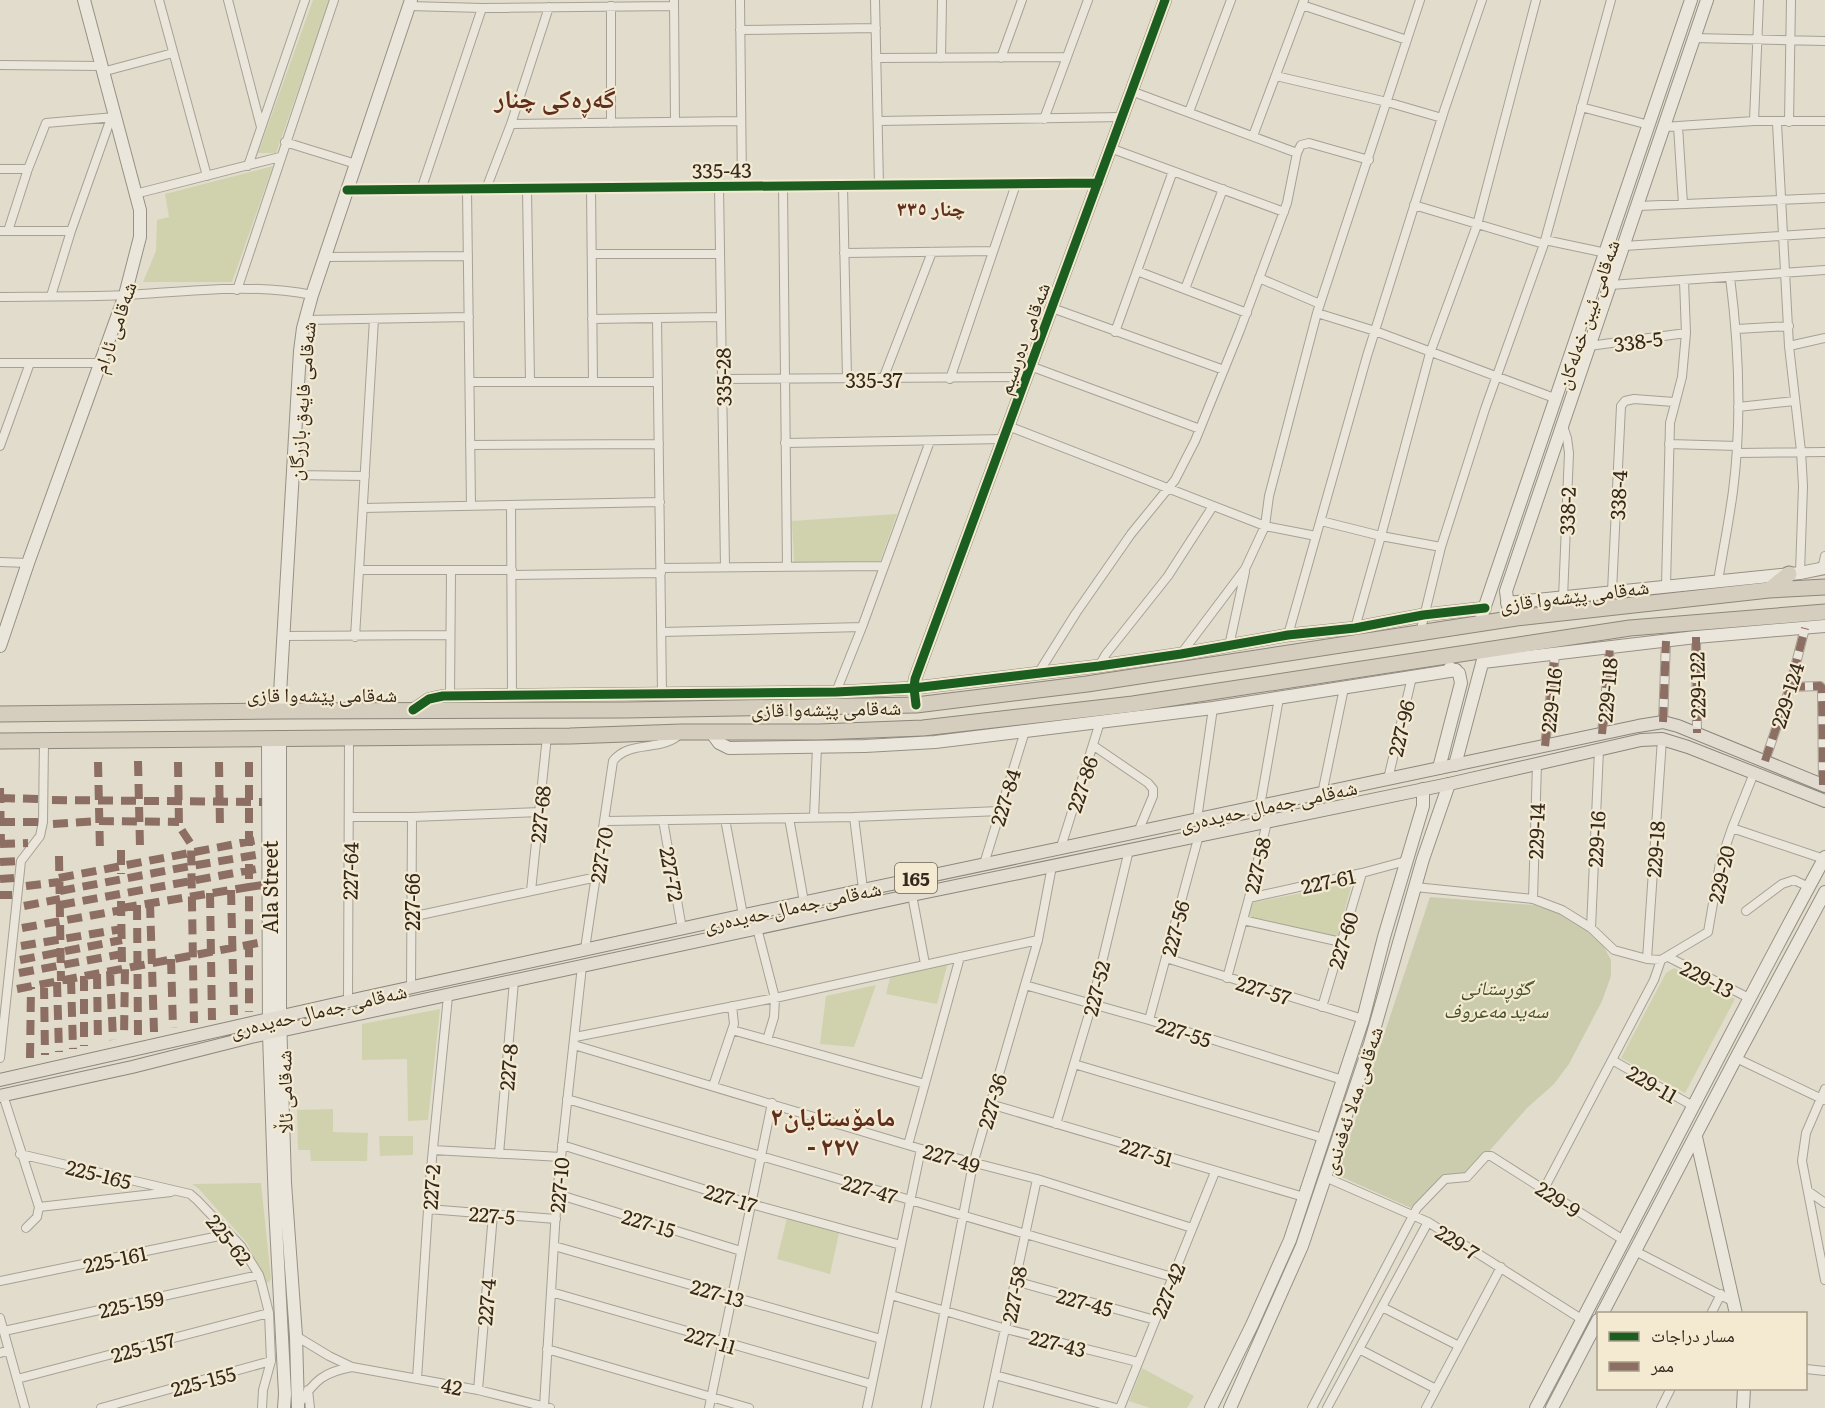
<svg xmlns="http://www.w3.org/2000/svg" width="1825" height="1408" font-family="Literata,'Noto Naskh Arabic',serif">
<rect width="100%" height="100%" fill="#e2dccc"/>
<path fill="#d0d2ae" d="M 313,0 L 330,0 L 276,153 L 258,153 Z
M 273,166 L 232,282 L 143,282 L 156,251 L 157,220 L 169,217 L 165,194 Z
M 897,514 L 880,561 L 794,562 L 792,521 Z
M 1352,883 L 1337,938 L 1248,916 L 1251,903 Z
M 948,962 L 937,1004 L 886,994 L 891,974 Z
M 1674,968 L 1735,999 L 1685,1093 L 1621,1058 L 1666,973 Z
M 876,985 L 854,1047 L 820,1044 L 826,996 Z
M 440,1009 L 428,1120 L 408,1121 L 407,1059 L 362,1060 L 362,1024 Z
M 333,1109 L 333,1132 L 368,1133 L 367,1161 L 311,1161 L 310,1150 L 298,1150 L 297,1110 Z
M 379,1136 L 413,1136 L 413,1155 L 380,1156 Z
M 261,1183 L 271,1279 L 269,1282 L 266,1283 L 247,1243 L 199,1189 L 192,1184 Z
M 787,1218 L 839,1233 L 830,1274 L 777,1259 Z
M 1142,1368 L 1194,1396 L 1187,1408 L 1150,1408 L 1129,1401 Z"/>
<path fill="#cbccae" d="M 1430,897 L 1534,905 L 1552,911 L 1572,919 L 1582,927 L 1603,945 L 1611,960 L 1611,976 L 1602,1001 L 1569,1064 L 1554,1084 L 1527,1108 L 1469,1174 L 1448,1177 L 1411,1208 L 1337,1175 Z"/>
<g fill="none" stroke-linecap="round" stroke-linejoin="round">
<g stroke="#a7a195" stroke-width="10">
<path id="street" d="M 159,0 L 207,176
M 228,0 L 261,127
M 674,0 L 675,122
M 740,0 L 742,187
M 875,0 L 879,185
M 1302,5 L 1407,40
M 409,6 L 482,8 L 674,6
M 611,6 L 611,123
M 740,30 L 876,28
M 1694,38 L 1825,41
M 876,58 L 1067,57
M 941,58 L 942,0
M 1001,58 L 1022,0
M 0,65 L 101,66
M 102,72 L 173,53
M 1276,76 L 1387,102 L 1442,118
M 1131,91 L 1297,153
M 1581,107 L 1649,125
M 1189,112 L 1231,0
M 1044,119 L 1088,0
M 878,121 L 1122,117
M 1754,121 L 1759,0
M 1789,122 L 1791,0
M 1777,123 L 1789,346 L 1801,451 L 1803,486 L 1800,573
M 511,124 L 741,121
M 1678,126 L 1683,204
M 1663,127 L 1754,121 L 1825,121
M 1253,136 L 1304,0
M 285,142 L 356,164
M 1110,148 L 1284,212
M 248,166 L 305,0
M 0,169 L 28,169
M 783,186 L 787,567
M 843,186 L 847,379
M 719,187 L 725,567
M 591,188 L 593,382
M 486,189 L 511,124 L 549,7
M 527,189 L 530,382
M 347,190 L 1098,183
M 421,190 L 482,8
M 467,190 L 471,506
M 135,194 L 280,157
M 1414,205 L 1544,244
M 1638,206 L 1825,198
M 0,231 L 71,231
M 8,231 L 28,169 L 46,123 L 115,117
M 1545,240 L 1606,253
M 1624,246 L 1825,233
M 844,253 L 993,251
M 592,254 L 720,254
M 325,257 L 468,256
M 1137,271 L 1247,313
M 1259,278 L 1320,304
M 1610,285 L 1825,270
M 1185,289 L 1223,189
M 237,290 L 334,0
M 51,296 L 71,231 L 111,118
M 0,297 C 43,296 86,297 129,295 C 190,291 252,283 312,295
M 1052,308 L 1224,370
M 1317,313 L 1375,331 L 1557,399
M 657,318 L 662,694
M 592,319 L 721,317
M 305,320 L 469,317
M 1737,329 L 1789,326
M 1115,332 L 1173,171
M 1589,346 L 1686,333
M 1789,346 L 1825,338
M 0,363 L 101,363
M 1030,366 L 1200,429
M 722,379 L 1026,377
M 883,379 L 932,252
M 950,379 L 1016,184
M 470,382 L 658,382
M 1738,407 L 1795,401
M 1008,426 L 1265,526 L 1316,536
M 1563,426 L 1567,438 L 1569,453 L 1563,598
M 785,443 L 1004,439
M 1669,444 L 1737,446
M 470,445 L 659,444
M 0,446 L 30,363
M 1737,453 L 1825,452
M 293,475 L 365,476
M 511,505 L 512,695
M 363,508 L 660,502
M 1321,521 L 1381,536 L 1441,547
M 0,562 L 28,563
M 661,568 L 883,566
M 1822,569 L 1825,556
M 359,570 L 512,570
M 512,575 L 661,573
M 1718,581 C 1723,551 1729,521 1733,491 C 1742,420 1739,347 1730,277
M 1666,586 L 1670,423 L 1682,377 L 1686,333 L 1684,281
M 1612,591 L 1621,406 L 1625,401 L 1634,399 L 1674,402
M 1355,628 L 1381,536 L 1430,353 L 1477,225 L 1536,0
M 662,632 L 862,627
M 1420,633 L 1441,547 L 1485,409 L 1544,244 L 1611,0
M 1288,635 L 1367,356 L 1444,111 L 1482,0
M 283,636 L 450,635
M 355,637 L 374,319
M 1696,637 L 1697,733
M 1229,646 L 1245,572
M 1181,654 L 1245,569 L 1265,526 L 1269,496 L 1317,313 L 1420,0
M 1099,666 L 1106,654 L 1168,576 L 1213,506
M 1039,672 L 1076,613 L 1131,534 L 1175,480 L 1195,441 L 1240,330 L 1287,203 L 1297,153 L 1301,145 L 1309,143 L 1369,160
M 1790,687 L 1820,686 L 1822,688 L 1823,785
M 836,692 L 862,627 L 930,441
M 450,696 L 451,570
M 1663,722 L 1666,641
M 1602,734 L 1610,647
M 1094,746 L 1148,783 L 1153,789 L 1153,796 L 1138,832
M 1545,746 L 1555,655
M 1765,761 L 1790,687 L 1805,628
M 1388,779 L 1412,677
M 1322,794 L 1344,688
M 1260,806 L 1279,698
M 350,817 L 412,817 L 540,812
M 814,817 L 817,747
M 854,817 L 863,889
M 789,818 L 804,902
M 725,819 L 743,915
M 1197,819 L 1213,708
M 663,820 L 682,929
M 606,821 L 854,817 L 1000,811
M 1732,828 L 1824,859
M 1061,847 L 1100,722
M 984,864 L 1025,731
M 1415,887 L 1533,899 L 1562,910 L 1591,928 L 1614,950 L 1647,959 L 1661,960 L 1708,932 L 1720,863 L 1732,828 L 1754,773
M 531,891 L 547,736
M 912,895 L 925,964
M 1249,898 L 1362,873 L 1406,861
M 1533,899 L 1537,763
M 1746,911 L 1782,884 L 1794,880 L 1809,887
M 411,917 L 597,877
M 1243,920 L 1341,942
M 757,928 L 775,998 L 774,1017 L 767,1040
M 1591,928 L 1599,750
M 585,949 L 613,761 C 630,739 662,753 681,733
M 1668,957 L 1749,998
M 1166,958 L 1363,1019
M 1647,959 L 1662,739
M 1227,978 L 1249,898 L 1267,822
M 1025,985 L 1149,1020 L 1343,1080
M 411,988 L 412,817
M 348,1002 L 349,740
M 1322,1007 L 1362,873
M 1149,1020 L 1199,835
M 732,1030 L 925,1084
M 575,1037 L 775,998 L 1038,940
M 574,1045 L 921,1149 L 1037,1179 L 1192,1228
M 0,1058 L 21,861 L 40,836 L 43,822 L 44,741
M 1736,1058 L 1824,1100
M 1612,1060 L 1693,1106
M 1074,1064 L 1323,1138
M 713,1086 L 734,1024 L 732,1006
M 1825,1089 L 1806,1133 L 1802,1161 L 1825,1280
M 3,1095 L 39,1207
M 567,1099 L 1172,1277
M 990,1104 L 1304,1197
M 1056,1124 L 1092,1004 L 1129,850
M 562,1145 L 751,1204 L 901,1245
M 908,1145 L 960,957
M 433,1150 L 561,1157
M 20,1154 L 190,1194 L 197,1200 L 241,1246 L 259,1275 L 262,1285 L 269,1313 L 271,1361 L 263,1390 L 262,1408
M 499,1154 L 514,981
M 1325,1177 L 1428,1222 L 1583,1320
M 1544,1189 L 1654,980 L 1661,960
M 1808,1191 L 1825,1203
M 557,1194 L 741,1251
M 39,1207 L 171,1192
M 428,1209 L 556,1219
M 26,1228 L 37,1217 L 39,1207
M 554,1246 L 881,1339
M 1635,1251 L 1734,1302
M 0,1281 L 229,1234
M 1015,1281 L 1155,1320
M 551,1292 L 871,1384
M 891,1295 L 1006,1329 L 1138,1362
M 1382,1307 L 1459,1346
M 1711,1314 L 1721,1294
M 0,1318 L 25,1408
M 4,1331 L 259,1275
M 296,1336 L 329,1356 L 352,1367 L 478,1390 L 550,1408
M 547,1349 L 749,1408
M 1359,1349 L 1436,1389
M 0,1353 L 9,1350
M 1806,1369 L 1825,1371
M 995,1375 L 1116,1408
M 17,1379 L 269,1313
M 417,1379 L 430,1179 L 448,996
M 308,1390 L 310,1408
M 478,1390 L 493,1214
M 299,1404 C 315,1380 324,1372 352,1367
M 544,1406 L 557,1194 L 582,966
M 101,1408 L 271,1361
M 709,1408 L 772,1103
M 867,1408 L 921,1149
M 926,1408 L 973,1164 L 1038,940 L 1052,866
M 988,1408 L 1037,1179
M 1120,1408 L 1215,1172
M 1312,1408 L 1417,1208 L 1445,1179 L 1467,1177 L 1486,1156 L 1491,1156 L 1625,1241
M 1327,1408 L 1428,1222
M 1426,1408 L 1501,1267
M 1661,1408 L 1671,1388"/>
</g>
<g stroke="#979084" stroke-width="14">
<path id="secondary" d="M 1507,603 L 1800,573 L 1825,568
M 1482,615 L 1691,0
M 1516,618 L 1508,606 L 1506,591 L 1707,0
M 0,646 L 28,563 L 125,295 L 140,237 L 140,210 L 84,0
M 1483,662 L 1696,637 L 1825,626
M 914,688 L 915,679 L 1165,0
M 413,710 L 429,699 L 443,696 L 836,692 L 914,688 L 1099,666 L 1181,654 L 1288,635 L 1355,628 L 1423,615 L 1485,608
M 279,711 L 300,351 L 303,328 L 312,295 L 411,0
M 711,732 L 719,743 L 729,748 L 865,746 L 935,742 L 1213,708 L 1456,670
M 268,739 L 269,1034 L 275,1206 L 285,1394 L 284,1408
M 280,739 L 280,1017 L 285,1183 L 296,1336 L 298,1408
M 1455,765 L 1484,656
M 1439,768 L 1461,683 L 1459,673 L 1450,668
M 1696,1137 L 1736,1314
M 1602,1314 L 1736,1058 L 1825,892
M 1211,1408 L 1252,1325 L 1290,1240 L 1363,1019 L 1384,937 L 1423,806 L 1423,789
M 1230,1408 L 1302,1246 L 1370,1044 L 1423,859 L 1449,784
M 1536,1408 C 1633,1225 1726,1039 1825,857
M 1552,1408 L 1598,1320
M 1743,1408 L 1744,1388"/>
</g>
<g stroke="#8c867c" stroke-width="14">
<path id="primary" d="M 0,1080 L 362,998 L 712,922 L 1638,726 L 1663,722 L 1678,726 L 1825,786
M 0,1096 L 132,1067 L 251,1037 L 912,895 L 1449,784 L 1641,740 L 1662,739 L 1688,747 L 1825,801"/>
</g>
<g stroke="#8c867c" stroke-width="17">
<path id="highway" d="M 1769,590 L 1789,574
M 0,714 L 283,711 L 626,710 L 916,705 L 1087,684 L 1516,618 L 1769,590 L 1825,587
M 0,741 L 570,736 L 681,732 L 819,732 L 923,728 L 1133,704 L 1630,628 L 1825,612"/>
</g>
<use href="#street" stroke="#eae6dc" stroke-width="8"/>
<use href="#secondary" stroke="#eae6dc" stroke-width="12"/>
<use href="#primary" stroke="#e1dccf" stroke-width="12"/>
<use href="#highway" stroke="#d5cdbd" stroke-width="15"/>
<path stroke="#8d6e63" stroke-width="8" stroke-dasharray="15 8" stroke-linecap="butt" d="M 1696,637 L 1697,733
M 1790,687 L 1820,686 L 1822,688 L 1823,785
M 1663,722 L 1666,641
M 1602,734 L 1610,647
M 1545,746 L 1555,655
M 138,761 L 140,847
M 1765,761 L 1790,687 L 1805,628
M 98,762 L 100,852
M 178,762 L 179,826 L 191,844 L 194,1023
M 219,762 L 220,828
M 249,762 L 249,846
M 0,788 L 1,844
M 0,798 L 39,799
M 52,800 L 262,802
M 0,822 L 38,822
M 53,824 L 99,821 L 179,822
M 0,844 L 28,843
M 121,850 L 121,874
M 59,856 L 61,981
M 0,862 L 18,861
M 249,864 L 249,887 L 263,885
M 59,878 L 262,839
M 0,879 L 14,878
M 26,886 L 59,882
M 231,890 L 234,1015
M 60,891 L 191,866 L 262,854
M 210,893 L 212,1020
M 0,895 L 12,895
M 121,901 L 122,963 L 125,968 L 124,1038
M 150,903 L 154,1032
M 60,905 L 262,868
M 137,905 L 138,1035
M 24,906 L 60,899
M 122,908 L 249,887 L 249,1012
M 22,928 L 122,910
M 21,946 L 122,929
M 171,959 L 173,1028
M 20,960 L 122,940
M 110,971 L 113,1040
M 19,973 L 122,954
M 97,974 L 98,1043
M 84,976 L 84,1046
M 71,979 L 73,1049
M 57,982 L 59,1052
M 44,984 L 45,1055
M 17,989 L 263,942
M 30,1058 L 31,987"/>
<g stroke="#f3ead1" stroke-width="13">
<path id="cycleway" d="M 347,190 L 1098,183
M 916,705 L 914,688 L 915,679 L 1165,0
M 413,710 L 429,699 L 443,696 L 836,692 L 914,688 L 1099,666 L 1181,654 L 1288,635 L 1355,628 L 1423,615 L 1485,608"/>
</g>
<use href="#cycleway" stroke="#1b5e20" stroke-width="9"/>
</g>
<g text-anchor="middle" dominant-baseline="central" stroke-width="4.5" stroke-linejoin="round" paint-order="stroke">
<rect fill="#f3ead1" stroke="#6e6353" stroke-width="1.5" x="895" y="863" width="42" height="30" rx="4.5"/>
<g font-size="18" font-weight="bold" fill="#35291d">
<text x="916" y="878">165</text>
</g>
<g font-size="20" fill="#35291d" stroke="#f3ead1">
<text transform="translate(722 169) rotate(-1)">335-43</text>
<text transform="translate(1586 314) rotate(-71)">شەقامی ئیبن خەلەکان</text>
<text transform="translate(113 327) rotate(-71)">شەقامی ئارام</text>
<text transform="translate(1022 338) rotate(-70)">شەقامی دەرسیم</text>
<text transform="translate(1638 340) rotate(-8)">338-5</text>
<text transform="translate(722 377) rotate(-91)">335-28</text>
<text x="874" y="379">335-37</text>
<text transform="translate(300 401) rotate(-85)">شەقامی فایەق بازرگان</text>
<text transform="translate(1617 495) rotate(-87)">338-4</text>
<text transform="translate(1566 511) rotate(-88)">338-2</text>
<text transform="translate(1574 594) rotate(-7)">شەقامی پێشەوا قازی</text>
<text transform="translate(1696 685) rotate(-91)">229-122</text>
<text transform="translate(1606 690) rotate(-85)">229-118</text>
<text x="322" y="693">شەقامی پێشەوا قازی</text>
<text transform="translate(1786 695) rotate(-73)">229-124</text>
<text transform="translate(1550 700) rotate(-84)">229-116</text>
<text transform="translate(826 707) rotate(-1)">شەقامی پێشەوا قازی</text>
<text transform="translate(1400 728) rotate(-77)">227-96</text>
<text transform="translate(1081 784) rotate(-72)">227-86</text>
<text transform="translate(1004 797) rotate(-73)">227-84</text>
<text transform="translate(1268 804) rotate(-12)">شەقامی جەمال حەیدەری</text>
<text transform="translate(539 814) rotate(-84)">227-68</text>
<text transform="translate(1535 831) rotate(-88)">229-14</text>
<text transform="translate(1595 839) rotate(-87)">229-16</text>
<text transform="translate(1654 849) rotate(-86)">229-18</text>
<text transform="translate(600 855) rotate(-81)">227-70</text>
<text transform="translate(1256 865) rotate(-77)">227-58</text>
<text transform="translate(349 871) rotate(-89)">227-64</text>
<text transform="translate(673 874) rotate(80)">227-72</text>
<text transform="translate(1720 874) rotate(-77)">229-20</text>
<text transform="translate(1328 880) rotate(-12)">227-61</text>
<text transform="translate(269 887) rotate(-90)">Ala Street</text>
<text transform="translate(411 902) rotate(-90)">227-66</text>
<text transform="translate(792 905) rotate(-12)">شەقامی جەمال حەیدەری</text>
<text transform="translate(1174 928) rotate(-75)">227-56</text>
<text transform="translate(1342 940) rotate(-73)">227-60</text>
<text transform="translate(1708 978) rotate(27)">229-13</text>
<text transform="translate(1095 988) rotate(-76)">227-52</text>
<text transform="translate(1264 989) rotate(17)">227-57</text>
<text transform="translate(318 1009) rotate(-13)">شەقامی جەمال حەیدەری</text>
<text transform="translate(1184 1031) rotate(17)">227-55</text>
<text transform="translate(507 1067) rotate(-85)">227-8</text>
<text transform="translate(1653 1083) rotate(30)">229-11</text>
<text transform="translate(283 1092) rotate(-91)">شه‌قامی ئاڵا</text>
<text transform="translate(1351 1100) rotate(-72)">شەقامی مەلا ئەفەندی</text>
<text transform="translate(991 1101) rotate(-74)">227-36</text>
<text transform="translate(1147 1151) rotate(17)">227-51</text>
<text transform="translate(952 1157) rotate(16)">227-49</text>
<text transform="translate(99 1173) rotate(14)">225-165</text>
<text transform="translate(558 1185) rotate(-85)">227-10</text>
<text transform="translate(430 1187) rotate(-86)">227-2</text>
<text transform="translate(870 1188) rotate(16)">227-47</text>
<text transform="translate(731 1197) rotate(17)">227-17</text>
<text transform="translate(1559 1198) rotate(33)">229-9</text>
<text transform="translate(492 1214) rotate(5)">227-5</text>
<text transform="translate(649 1222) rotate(17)">227-15</text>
<text transform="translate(230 1239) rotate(51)">225-62</text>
<text transform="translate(1458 1241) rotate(32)">229-7</text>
<text transform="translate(115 1258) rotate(-12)">225-161</text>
<text transform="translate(1167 1290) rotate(-68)">227-42</text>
<text transform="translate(718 1292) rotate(16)">227-13</text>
<text transform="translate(1013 1294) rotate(-79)">227-58</text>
<text transform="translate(1085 1301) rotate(15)">227-45</text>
<text transform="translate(485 1302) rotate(-85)">227-4</text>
<text transform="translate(131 1303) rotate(-12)">225-159</text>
<text transform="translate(711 1339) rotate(16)">227-11</text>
<text transform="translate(1058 1342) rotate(14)">227-43</text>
<text transform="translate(143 1346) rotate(-15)">225-157</text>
<text transform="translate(203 1380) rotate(-15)">225-155</text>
<text transform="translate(452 1385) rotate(11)">42</text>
</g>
<g font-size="20" font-style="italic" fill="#445025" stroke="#f3ead1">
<text x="1496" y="986">گۆڕستانی<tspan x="1496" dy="23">سەید مەعروف</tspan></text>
</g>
<g font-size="21" font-weight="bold" fill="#5f2e1f" stroke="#f3ead1">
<text x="931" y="206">چنار ٣٣٥</text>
</g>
<g font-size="26" font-weight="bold" fill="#5f2e1f" stroke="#f3ead1">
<text x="555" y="96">گەڕەکی چنار</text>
<text x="833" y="1114">مامۆستایان٢<tspan x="833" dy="30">- ٢٢٧</tspan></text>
</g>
</g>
<rect x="1597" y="1312" width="210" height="78" fill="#f3ead1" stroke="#a79d89" stroke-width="1.5"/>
<rect x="1609" y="1332" width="30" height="9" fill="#1b5e20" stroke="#a79d89" stroke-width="1.5"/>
<text x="1651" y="1342" font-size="18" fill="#35291d">مسار دراجات</text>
<rect x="1609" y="1362" width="30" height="9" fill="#8d6e63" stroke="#a79d89" stroke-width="1.5"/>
<text x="1651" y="1372" font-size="18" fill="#35291d">ممر</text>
</svg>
